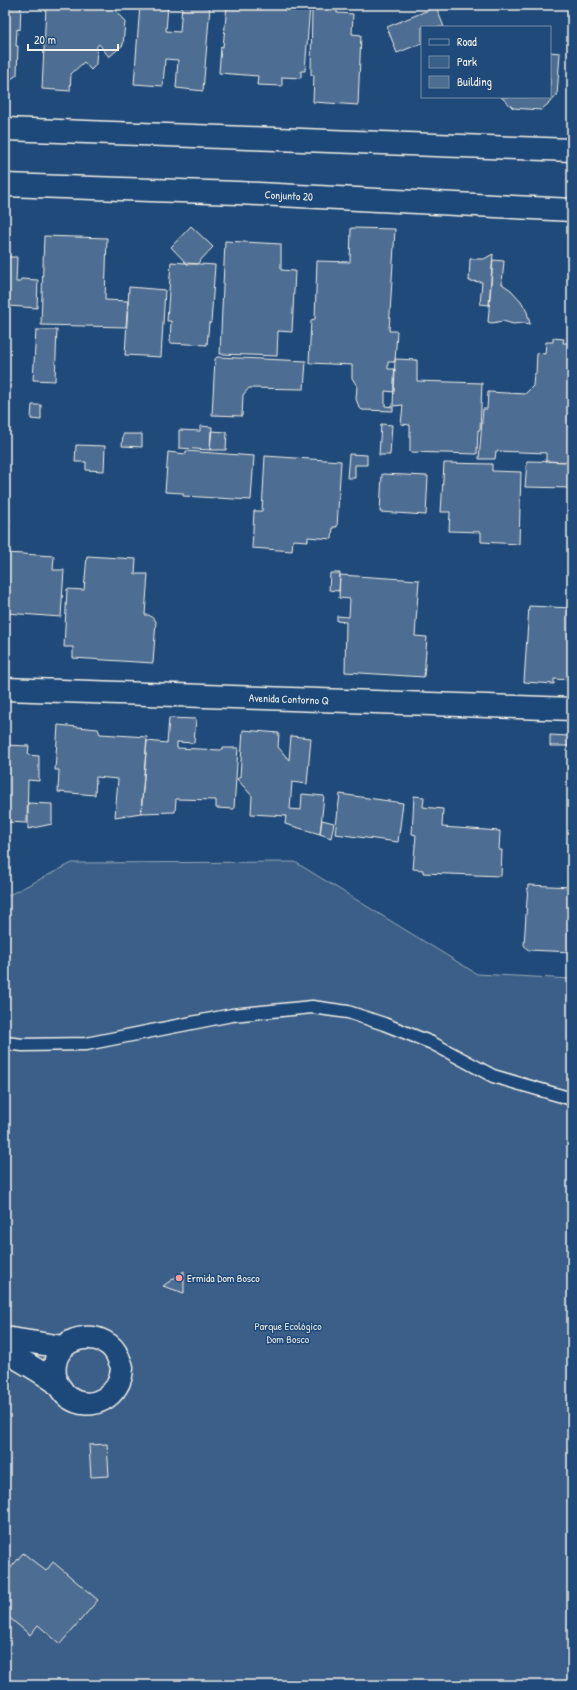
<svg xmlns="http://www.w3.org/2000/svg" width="577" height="1690" font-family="'Patrick Hand',sans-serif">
<rect width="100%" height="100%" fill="#1f4a7a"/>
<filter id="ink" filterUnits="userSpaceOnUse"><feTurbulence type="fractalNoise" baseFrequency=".025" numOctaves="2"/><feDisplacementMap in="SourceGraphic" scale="8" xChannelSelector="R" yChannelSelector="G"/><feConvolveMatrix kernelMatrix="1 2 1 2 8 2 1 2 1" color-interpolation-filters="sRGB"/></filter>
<g filter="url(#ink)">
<path fill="#3a5f88" stroke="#97a8b8" d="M 295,862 L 477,974 L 572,979 L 572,1685 L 5,1685 L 5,897 L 72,863 Z"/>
<path fill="#4d6e92" stroke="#f4f1e8" d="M 5,5 L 21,5 L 20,30 L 17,29 L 16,46 L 18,46 L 17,75 L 5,83 Z
M 66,5 L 117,5 L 117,12 L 125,22 L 123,45 L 109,57 L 99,44 L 97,46 L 96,64 L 94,67 L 91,70 L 84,62 L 71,74 L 70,91 L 42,89 L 46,7 L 66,8 Z
M 140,5 L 168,5 L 166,31 L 180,32 L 182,5 L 210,7 L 203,91 L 176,88 L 178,60 L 165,59 L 163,86 L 134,84 Z
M 227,5 L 310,5 L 305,71 L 301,71 L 301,78 L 282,77 L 282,86 L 257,85 L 258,76 L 219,73 L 221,46 L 223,47 Z
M 312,5 L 337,6 L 337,13 L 353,14 L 352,34 L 361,35 L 358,105 L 313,102 L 314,75 L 311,75 Z
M 436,7 L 444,27 L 422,27 L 422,43 L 397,53 L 387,27 Z
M 550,52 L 560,53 L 557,96 L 541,110 L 513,108 L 501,97 L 550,97 Z
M 191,226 L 213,247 L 197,264 L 187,264 L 171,247 Z
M 351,228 L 395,229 L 389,331 L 397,331 L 395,362 L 388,362 L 388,369 L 395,369 L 394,392 L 385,391 L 385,406 L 393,407 L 393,411 L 362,410 L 359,407 L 356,399 L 357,386 L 352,378 L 352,365 L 309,363 L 311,320 L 315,319 L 317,261 L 350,262 Z
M 44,236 L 107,238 L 105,300 L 128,301 L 126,327 L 41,325 Z
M 225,241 L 281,244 L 281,270 L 295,271 L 292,332 L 278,331 L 277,356 L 220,354 Z
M 5,247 L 8,247 L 8,257 L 17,257 L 16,282 L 20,282 L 21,279 L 38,280 L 37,308 L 8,306 L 9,294 L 5,293 Z
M 493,254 L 489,305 L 480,304 L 482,282 L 469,281 L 470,259 L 484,259 Z
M 493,260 L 504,261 L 502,284 L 511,290 L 521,301 L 527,312 L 530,324 L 524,323 L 513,324 L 503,321 L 492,323 L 488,322 Z
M 171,262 L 215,265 L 211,323 L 209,323 L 207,345 L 170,343 L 171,321 L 167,321 Z
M 129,287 L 165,290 L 161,357 L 125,355 Z
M 36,330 L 57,330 L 55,381 L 33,380 Z
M 553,338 L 564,339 L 563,343 L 570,343 L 569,375 L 572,375 L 572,380 L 568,445 L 570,445 L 569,462 L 546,461 L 546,453 L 496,451 L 495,459 L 479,459 L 483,409 L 487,409 L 488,392 L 525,394 L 533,386 L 534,374 L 536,374 L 537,353 L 545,354 L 546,342 L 553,342 Z
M 217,357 L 306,361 L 304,389 L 249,388 L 243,395 L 242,416 L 212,415 L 215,359 Z
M 395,359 L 417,360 L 417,381 L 482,383 L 480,430 L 478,430 L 477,454 L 410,452 L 410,425 L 401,424 L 403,405 L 393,406 Z
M 32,405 L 41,405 L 41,420 L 31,419 Z
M 381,424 L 392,425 L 390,455 L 379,455 Z
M 200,426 L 212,427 L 210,450 L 179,448 L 179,430 L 200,431 Z
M 211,431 L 227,432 L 226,450 L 210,450 Z
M 123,434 L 142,434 L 142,447 L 122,446 Z
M 571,437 L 572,437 L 572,462 L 569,462 Z
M 76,445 L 105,446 L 104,471 L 86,470 L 86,462 L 75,462 Z
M 186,451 L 254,456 L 251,500 L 183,496 L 183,493 L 165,492 L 168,452 L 186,454 Z
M 349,454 L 367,455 L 367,465 L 355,465 L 355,478 L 347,478 Z
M 265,456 L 341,461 L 337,527 L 333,527 L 332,539 L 308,537 L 308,541 L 293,540 L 292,551 L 252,548 L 254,511 L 262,511 Z
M 527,461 L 572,462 L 572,488 L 525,487 Z
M 444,463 L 492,464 L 492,471 L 521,472 L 519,544 L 481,542 L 481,532 L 449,531 L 450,512 L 441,512 Z
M 382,474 L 428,476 L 426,515 L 380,512 Z
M 5,520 L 10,520 L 7,553 L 54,556 L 53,570 L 64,570 L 61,617 L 6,613 Z
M 87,556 L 136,559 L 135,574 L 148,574 L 145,615 L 149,615 L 156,621 L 153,663 L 73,658 L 73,647 L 64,647 L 67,589 L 84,590 Z
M 330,573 L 340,573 L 339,591 L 329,590 Z
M 340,575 L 419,580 L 415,636 L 427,637 L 424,677 L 345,672 L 346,622 L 337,621 L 337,616 L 349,617 L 350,599 L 339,598 Z
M 529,606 L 572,608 L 572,680 L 554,679 L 554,684 L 524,682 Z
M 169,718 L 196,719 L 194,743 L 177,742 L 177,748 L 221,750 L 222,748 L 238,748 L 234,809 L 216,808 L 216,800 L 176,799 L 175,812 L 141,813 L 147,741 L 167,743 Z
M 58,725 L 98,729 L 100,734 L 147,737 L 141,813 L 115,817 L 118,779 L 96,777 L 95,795 L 58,792 L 59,770 L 55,770 Z
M 243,730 L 279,733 L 278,747 L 289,760 L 291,736 L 311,738 L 307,784 L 292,782 L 290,809 L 301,810 L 302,794 L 324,796 L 320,834 L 285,824 L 286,816 L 251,814 L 252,796 L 237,779 L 240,777 Z
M 550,735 L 569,736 L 569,746 L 550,746 Z
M 5,745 L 29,746 L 28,755 L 39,756 L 39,781 L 28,780 L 27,823 L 5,822 Z
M 340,794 L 403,803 L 398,842 L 335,834 Z
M 414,796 L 424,797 L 423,807 L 443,809 L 442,827 L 500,831 L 499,850 L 502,850 L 501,876 L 423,873 L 423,870 L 413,869 L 416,835 L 412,834 Z
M 28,803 L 52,804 L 52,824 L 28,829 Z
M 322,820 L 334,823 L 331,838 L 320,834 Z
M 528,885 L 572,887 L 572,952 L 528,950 L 524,945 Z
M 184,1271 L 184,1293 L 163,1286 Z
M 107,1444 L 109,1476 L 91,1477 L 89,1445 Z
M 23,1553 L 46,1571 L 53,1562 L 98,1600 L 60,1644 L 38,1625 L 30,1635 L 5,1614 L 5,1575 Z"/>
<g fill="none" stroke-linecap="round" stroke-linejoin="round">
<g stroke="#f4f1e8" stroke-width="15">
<path id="service" d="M 5,1043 L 23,1045 L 86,1044 L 232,1015 L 312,1007 L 348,1012 L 384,1024 L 432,1043 L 493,1076 L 572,1099"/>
</g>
<g stroke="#f4f1e8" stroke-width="25">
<g id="minor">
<path d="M 5,129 L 572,150"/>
<path id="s1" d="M 5,185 L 238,193 L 572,210"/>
<path id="s2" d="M 5,689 L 572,709"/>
<path d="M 5,1338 L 63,1347"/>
<path d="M 5,1351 C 21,1361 39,1370 54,1381 C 60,1385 62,1393 68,1397 C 91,1414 121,1396 122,1368 C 122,1365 119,1360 118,1357 C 107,1329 60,1332 55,1364 C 54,1369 55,1376 56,1382"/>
</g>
</g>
<use href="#service" stroke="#1f4a7a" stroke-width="12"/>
<use href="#minor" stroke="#1f4a7a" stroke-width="22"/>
</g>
</g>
<circle fill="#ff9aa2" stroke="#1f4a7a" stroke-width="1.5" cx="179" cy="1278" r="4"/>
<g text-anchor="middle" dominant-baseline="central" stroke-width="3" stroke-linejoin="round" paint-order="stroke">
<g font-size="11" fill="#f4f1e8" stroke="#1f4a7a">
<text stroke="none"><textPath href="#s1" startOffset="284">Conjunto 20</textPath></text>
<text stroke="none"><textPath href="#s2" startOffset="284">Avenida Contorno Q</textPath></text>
</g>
<g font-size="11" fill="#f4f1e8" stroke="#1f4a7a" text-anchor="start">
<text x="187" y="1278">Ermida Dom Bosco</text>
</g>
<g font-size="11" fill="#e1e2de" stroke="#1f4a7a">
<text x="288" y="1326">Parque Ecológico<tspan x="288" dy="13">Dom Bosco</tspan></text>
</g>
</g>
<rect width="577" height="1690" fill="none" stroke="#1f4a7a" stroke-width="20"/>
<rect x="10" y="10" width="557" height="1670" fill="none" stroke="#f4f1e8" stroke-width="1.5" filter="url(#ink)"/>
<rect x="421" y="26" width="130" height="72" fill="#1f4a7a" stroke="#748da6"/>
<rect x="429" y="39" width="20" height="6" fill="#1f4a7a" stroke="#748da6"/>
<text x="457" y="46" font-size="12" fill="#f4f1e8">Road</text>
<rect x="429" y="56" width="20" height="12" fill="#3a5f88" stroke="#748da6"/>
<text x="457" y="66" font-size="12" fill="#f4f1e8">Park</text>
<rect x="429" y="76" width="20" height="12" fill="#4d6e92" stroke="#748da6"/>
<text x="457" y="86" font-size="12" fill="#f4f1e8">Building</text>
<path d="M28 44v6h90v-6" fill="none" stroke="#f4f1e8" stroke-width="2"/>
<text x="34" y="44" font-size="12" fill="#f4f1e8" stroke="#1f4a7a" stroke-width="3" paint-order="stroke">20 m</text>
</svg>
